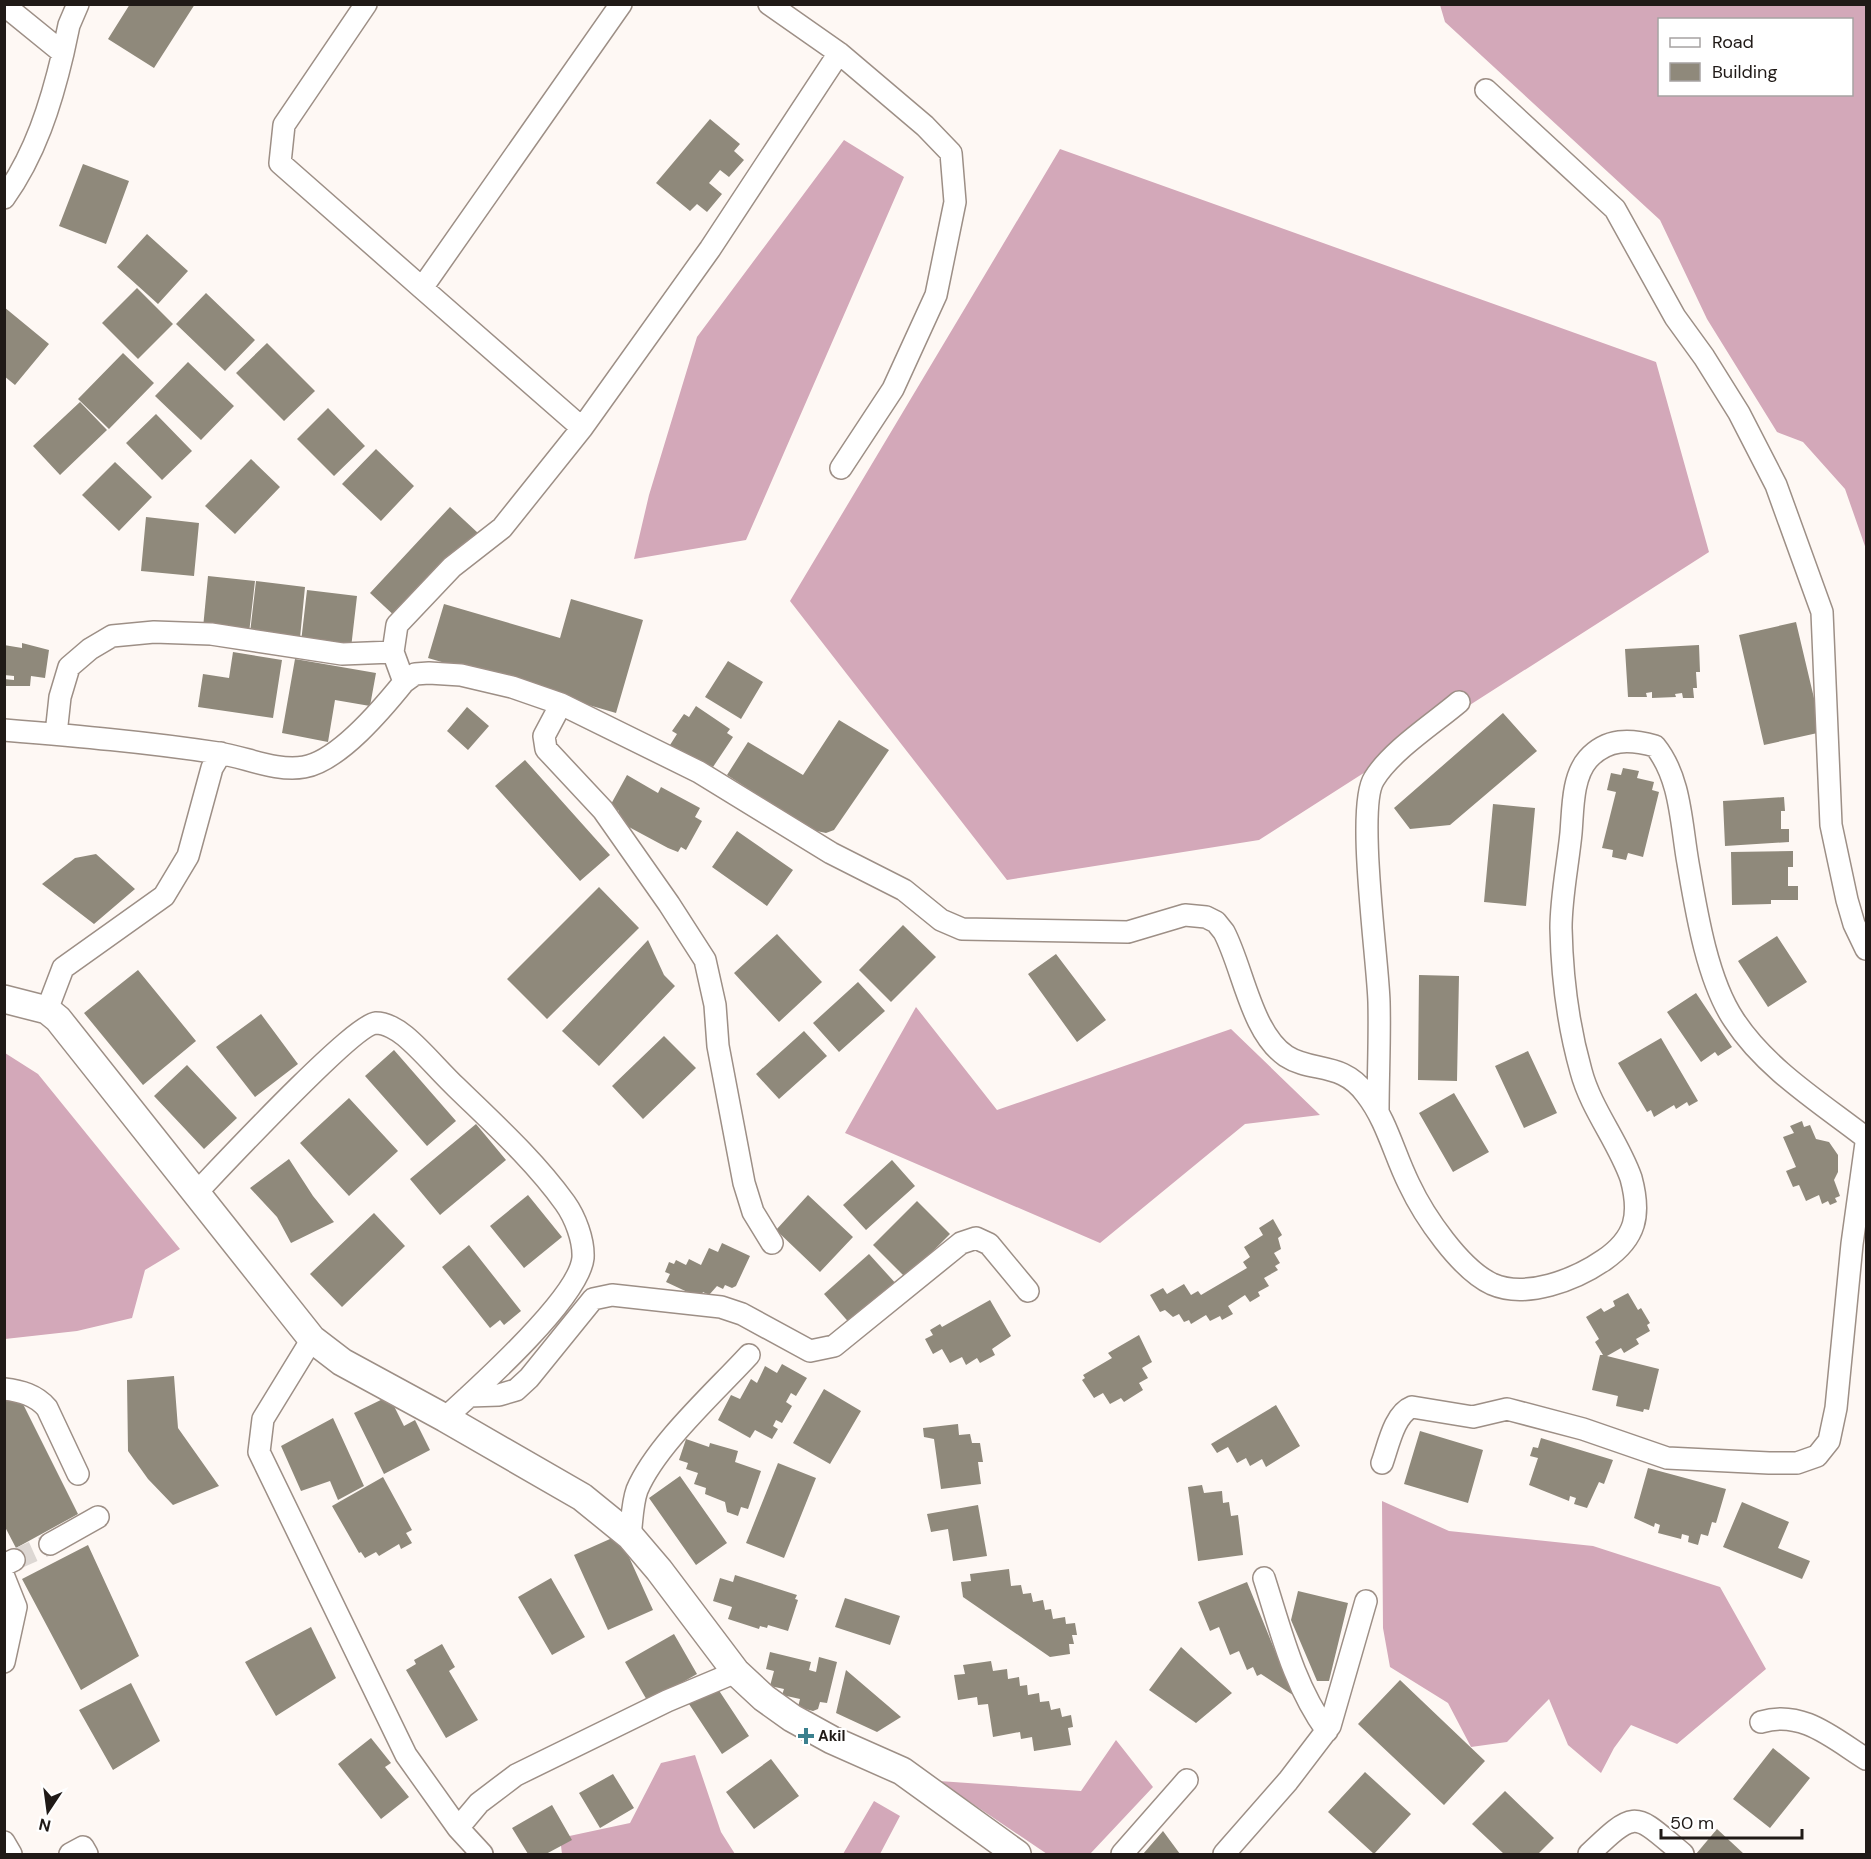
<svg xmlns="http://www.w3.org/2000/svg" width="1871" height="1859" font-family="'DM Sans',sans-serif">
<rect width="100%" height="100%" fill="#fef8f4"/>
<path fill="#d3a8b9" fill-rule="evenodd" d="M 1440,5 L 1866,5 L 1866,549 L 1845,489 L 1803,442 L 1777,432 L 1707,319 L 1660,220 L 1445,22 ZM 1660,20 L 1852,20 L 1852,94 L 1660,94 Z
M 844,140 L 904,177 L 746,540 L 634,559 L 649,495 L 697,337 Z
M 1060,149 L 1656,362 L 1709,552 L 1259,840 L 1007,880 L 790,601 Z
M 916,1007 L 997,1110 L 1231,1029 L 1320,1115 L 1245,1124 L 1100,1243 L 845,1133 Z
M 5,1053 L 38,1074 L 180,1249 L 145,1270 L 132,1318 L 77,1331 L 5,1339 Z
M 1382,1501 L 1449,1531 L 1593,1546 L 1720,1587 L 1766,1669 L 1677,1744 L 1631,1725 L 1614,1748 L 1601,1773 L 1568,1745 L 1549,1699 L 1507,1742 L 1471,1747 L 1448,1703 L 1390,1667 L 1383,1628 Z
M 1116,1740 L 1153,1787 L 1090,1854 L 1047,1854 L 939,1781 L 1081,1791 Z
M 695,1755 L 721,1832 L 735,1854 L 562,1854 L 560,1838 L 630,1823 L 661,1763 Z
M 874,1801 L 900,1816 L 880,1854 L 843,1854 Z"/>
<path fill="#8f897b" d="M 130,4 L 195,4 L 154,68 L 108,39 Z
M 710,119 L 740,144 L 734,151 L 744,160 L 729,177 L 720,170 L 709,183 L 722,194 L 707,212 L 697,204 L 690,211 L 656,183 Z
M 83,164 L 129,181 L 106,244 L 59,226 Z
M 147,234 L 188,271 L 158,304 L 117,267 Z
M 137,288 L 173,324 L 138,359 L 102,323 Z
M 206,293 L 255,340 L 225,371 L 176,324 Z
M 4,307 L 49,344 L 15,385 L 4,376 Z
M 267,343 L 315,391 L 284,421 L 236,373 Z
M 123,353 L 154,383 L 109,429 L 78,399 Z
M 188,362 L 234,406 L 201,440 L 155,396 Z
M 80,402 L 107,430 L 60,475 L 33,446 Z
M 328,408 L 365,446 L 334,476 L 297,439 Z
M 156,414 L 192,451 L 162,480 L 126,443 Z
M 376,449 L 414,486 L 381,521 L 342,484 Z
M 251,459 L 280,487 L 235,534 L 205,506 Z
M 115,462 L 152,497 L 119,531 L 82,495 Z
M 450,507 L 478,533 L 398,619 L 370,593 Z
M 146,517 L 199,523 L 194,576 L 141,571 Z
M 208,576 L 255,581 L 249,633 L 203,628 Z
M 256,581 L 305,587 L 300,638 L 250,633 Z
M 307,590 L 357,596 L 351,648 L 301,642 Z
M 571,599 L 643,620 L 616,713 L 428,658 L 444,604 L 560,638 Z
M 1796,622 L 1822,732 L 1764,745 L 1739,635 Z
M 22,643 L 49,650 L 45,678 L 31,676 L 30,686 L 4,686 L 4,679 L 14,680 L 14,676 L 4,675 L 4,645 L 22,648 Z
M 1699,645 L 1700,672 L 1696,672 L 1697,688 L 1693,688 L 1694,698 L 1683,698 L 1682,693 L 1675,694 L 1676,697 L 1652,698 L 1652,692 L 1646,693 L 1647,697 L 1628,697 L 1625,649 Z
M 233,652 L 282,660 L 273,718 L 198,707 L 203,674 L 229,678 Z
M 295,659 L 376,673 L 370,706 L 335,700 L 328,742 L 282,733 Z
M 728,661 L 763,682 L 741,719 L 705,697 Z
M 696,706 L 730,729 L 727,733 L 733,737 L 713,767 L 710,765 L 707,769 L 670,745 L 677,734 L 672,731 L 684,714 L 689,717 Z
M 467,707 L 489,726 L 468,750 L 447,731 Z
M 1503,713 L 1537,751 L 1450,825 L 1410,829 L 1394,808 Z
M 839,720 L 889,750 L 834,830 L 826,833 L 812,830 L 727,775 L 748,742 L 803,775 Z
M 525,760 L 610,855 L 580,881 L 495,786 Z
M 1623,768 L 1639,771 L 1637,778 L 1654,782 L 1652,790 L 1659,792 L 1643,857 L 1628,853 L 1626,860 L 1612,857 L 1613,850 L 1602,848 L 1616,792 L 1607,790 L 1611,773 L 1621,775 Z
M 627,775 L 658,793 L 661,787 L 700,808 L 695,817 L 702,821 L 686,850 L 681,847 L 678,852 L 668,848 L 614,819 L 619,811 L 610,806 Z
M 1784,797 L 1785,811 L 1781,811 L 1781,829 L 1789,829 L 1789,842 L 1725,846 L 1723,801 Z
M 1493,804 L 1535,808 L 1526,906 L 1484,902 Z
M 737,831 L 793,870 L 767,906 L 712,867 Z
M 1793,851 L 1793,867 L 1788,867 L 1788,886 L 1798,886 L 1798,900 L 1771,900 L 1771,904 L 1732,905 L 1731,852 Z
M 96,854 L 135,889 L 94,924 L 42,884 L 75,858 Z
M 599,887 L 639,928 L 547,1019 L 507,979 Z
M 903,925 L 936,957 L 891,1002 L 859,970 Z
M 777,934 L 822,982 L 779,1022 L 734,973 Z
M 1777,936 L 1807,982 L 1768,1007 L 1738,961 Z
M 648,940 L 664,975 L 675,986 L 599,1066 L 562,1031 Z
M 1056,954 L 1106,1020 L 1077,1042 L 1028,974 Z
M 138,970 L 196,1041 L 143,1085 L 84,1013 Z
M 1419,975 L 1459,976 L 1457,1081 L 1418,1080 Z
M 858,982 L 885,1011 L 839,1052 L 813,1023 Z
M 1696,993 L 1732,1047 L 1718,1056 L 1715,1052 L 1701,1062 L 1667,1012 Z
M 261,1014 L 298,1064 L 255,1097 L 216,1047 Z
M 804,1031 L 827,1056 L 779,1099 L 756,1074 Z
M 664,1036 L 696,1068 L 643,1119 L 612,1086 Z
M 1661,1038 L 1698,1101 L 1689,1106 L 1687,1102 L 1676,1109 L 1674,1105 L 1654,1117 L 1651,1110 L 1647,1112 L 1618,1063 Z
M 394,1050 L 456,1121 L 427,1146 L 365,1076 Z
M 1528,1051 L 1557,1113 L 1524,1128 L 1495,1066 Z
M 187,1065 L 237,1118 L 204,1149 L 154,1096 Z
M 1454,1093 L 1489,1152 L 1453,1172 L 1419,1113 Z
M 349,1098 L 398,1151 L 349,1196 L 300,1143 Z
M 1802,1121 L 1804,1127 L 1810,1125 L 1816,1139 L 1829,1142 L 1838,1155 L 1838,1172 L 1834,1180 L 1840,1196 L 1835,1198 L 1837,1202 L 1830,1205 L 1828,1201 L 1822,1204 L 1819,1195 L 1806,1201 L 1799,1185 L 1793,1187 L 1786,1171 L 1796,1167 L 1783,1137 L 1794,1133 L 1790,1126 Z
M 476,1124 L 506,1160 L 440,1215 L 410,1179 Z
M 289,1159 L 313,1196 L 334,1222 L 291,1243 L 277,1217 L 250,1188 Z
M 892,1160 L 915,1186 L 866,1230 L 843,1205 Z
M 528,1195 L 562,1237 L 524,1268 L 490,1226 Z
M 808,1195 L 853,1237 L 820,1272 L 776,1230 Z
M 917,1201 L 950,1234 L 906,1278 L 873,1245 Z
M 374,1213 L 405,1246 L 342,1307 L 310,1274 Z
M 1273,1219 L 1282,1235 L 1278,1238 L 1281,1249 L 1274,1253 L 1280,1263 L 1275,1266 L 1278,1270 L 1264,1278 L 1269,1286 L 1258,1292 L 1260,1296 L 1250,1302 L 1245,1295 L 1228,1306 L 1233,1314 L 1222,1320 L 1220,1316 L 1210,1321 L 1206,1315 L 1191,1324 L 1189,1320 L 1184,1322 L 1179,1314 L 1173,1317 L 1165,1310 L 1160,1312 L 1150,1295 L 1163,1288 L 1167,1294 L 1184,1284 L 1191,1295 L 1198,1291 L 1201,1295 L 1247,1268 L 1243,1262 L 1250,1257 L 1244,1247 L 1263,1235 L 1259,1228 Z
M 722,1243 L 750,1256 L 736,1286 L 732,1288 L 725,1285 L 723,1289 L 717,1286 L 709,1295 L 703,1292 L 701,1296 L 696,1296 L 666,1282 L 670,1274 L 665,1272 L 669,1262 L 674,1264 L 676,1260 L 686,1265 L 689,1259 L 701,1265 L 709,1248 L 718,1252 Z
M 469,1245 L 521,1311 L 504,1325 L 500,1320 L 490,1328 L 442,1267 Z
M 869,1254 L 898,1286 L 852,1326 L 824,1294 Z
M 1628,1293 L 1638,1310 L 1641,1308 L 1650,1323 L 1647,1325 L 1650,1331 L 1636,1339 L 1639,1344 L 1624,1353 L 1621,1348 L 1607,1356 L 1659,1369 L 1649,1410 L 1644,1409 L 1643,1412 L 1616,1406 L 1618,1396 L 1592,1390 L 1600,1355 L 1603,1355 L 1595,1342 L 1599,1339 L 1586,1317 L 1601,1308 L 1604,1312 L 1615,1306 L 1613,1301 Z
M 990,1300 L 1011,1336 L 992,1349 L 995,1355 L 980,1363 L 977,1358 L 966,1365 L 962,1357 L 950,1363 L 942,1349 L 933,1354 L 925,1339 L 933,1335 L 930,1330 L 940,1324 L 942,1327 Z
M 1139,1335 L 1152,1362 L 1142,1368 L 1148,1378 L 1139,1383 L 1143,1390 L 1124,1402 L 1121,1398 L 1110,1404 L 1103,1393 L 1094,1398 L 1082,1380 L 1085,1378 L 1083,1375 L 1112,1358 L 1108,1353 Z
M 782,1364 L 807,1378 L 796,1396 L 791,1393 L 786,1402 L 792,1406 L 782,1423 L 776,1420 L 773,1426 L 778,1429 L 772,1439 L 755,1430 L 750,1438 L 718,1420 L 731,1395 L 740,1399 L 751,1379 L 757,1383 L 765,1366 L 777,1373 Z
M 174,1376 L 178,1428 L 219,1486 L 173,1505 L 148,1479 L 128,1451 L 127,1380 Z
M 824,1389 L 861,1411 L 830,1464 L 793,1443 Z
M 19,1396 L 78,1514 L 16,1548 L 4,1525 L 4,1400 Z
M 389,1396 L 404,1426 L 415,1420 L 430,1450 L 384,1474 L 354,1413 Z
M 1276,1405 L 1300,1446 L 1266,1467 L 1262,1459 L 1250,1466 L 1246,1458 L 1237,1463 L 1228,1447 L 1217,1453 L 1211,1444 Z
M 333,1418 L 364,1486 L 338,1500 L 330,1481 L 301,1491 L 281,1446 Z
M 958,1424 L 959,1435 L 970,1434 L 972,1443 L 980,1443 L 983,1462 L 978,1462 L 981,1484 L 941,1489 L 934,1439 L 924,1437 L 923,1428 Z
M 1420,1431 L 1483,1450 L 1468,1503 L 1404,1484 Z
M 1541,1438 L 1613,1460 L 1604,1484 L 1599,1482 L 1587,1508 L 1574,1504 L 1576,1498 L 1570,1496 L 1569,1501 L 1529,1485 L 1538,1458 L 1530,1456 L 1533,1447 L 1538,1448 Z
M 686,1439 L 709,1447 L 710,1443 L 738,1451 L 735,1462 L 761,1471 L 748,1509 L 741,1507 L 738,1516 L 727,1512 L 725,1502 L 705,1494 L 706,1488 L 694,1484 L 698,1473 L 686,1469 L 688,1463 L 679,1460 Z
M 778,1463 L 816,1478 L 784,1558 L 746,1543 Z
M 1648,1468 L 1726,1489 L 1716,1523 L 1712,1522 L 1708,1536 L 1701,1534 L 1698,1545 L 1688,1542 L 1689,1536 L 1682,1534 L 1681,1539 L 1658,1533 L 1660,1525 L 1655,1523 L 1654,1527 L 1634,1518 Z
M 680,1476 L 727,1543 L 696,1565 L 649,1498 Z
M 383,1477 L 412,1530 L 406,1533 L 412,1543 L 401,1549 L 399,1544 L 379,1556 L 376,1552 L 365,1558 L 361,1552 L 359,1553 L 332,1506 Z
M 1202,1485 L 1204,1493 L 1222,1491 L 1223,1503 L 1229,1502 L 1231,1516 L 1238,1515 L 1243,1555 L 1198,1561 L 1188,1487 Z
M 1742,1502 L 1789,1522 L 1778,1548 L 1810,1561 L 1802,1579 L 1723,1547 Z
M 978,1505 L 987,1556 L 953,1561 L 948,1529 L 931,1532 L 927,1514 Z
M 619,1535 L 653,1610 L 608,1630 L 574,1555 Z
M 88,1545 L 139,1656 L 81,1690 L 22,1579 Z
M 1009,1569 L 1011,1586 L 1021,1585 L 1023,1594 L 1031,1593 L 1033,1602 L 1043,1600 L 1045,1610 L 1051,1609 L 1053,1619 L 1065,1617 L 1066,1624 L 1075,1623 L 1077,1635 L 1072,1635 L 1074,1644 L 1069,1644 L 1070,1654 L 1050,1657 L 963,1597 L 961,1582 L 971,1581 L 970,1574 Z
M 735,1575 L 797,1595 L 795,1599 L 798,1600 L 788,1631 L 768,1625 L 767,1628 L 760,1626 L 759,1629 L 728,1619 L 732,1607 L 713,1601 L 720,1578 L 733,1582 Z
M 551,1578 L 585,1637 L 552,1655 L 518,1597 Z
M 1247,1582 L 1293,1695 L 1261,1674 L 1257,1676 L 1253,1667 L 1247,1670 L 1239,1651 L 1230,1655 L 1219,1627 L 1210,1631 L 1198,1602 Z
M 1298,1591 L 1348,1603 L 1329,1681 L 1317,1681 L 1291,1620 Z
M 845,1598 L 900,1616 L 890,1645 L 835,1627 Z
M 311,1627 L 336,1678 L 276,1716 L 245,1662 Z
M 674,1634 L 697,1674 L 648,1702 L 625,1662 Z
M 442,1644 L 455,1667 L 449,1671 L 478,1720 L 446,1738 L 406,1670 L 416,1664 L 414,1660 Z
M 1181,1647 L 1232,1693 L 1196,1723 L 1149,1690 Z
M 770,1652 L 811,1662 L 809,1670 L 816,1672 L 819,1657 L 837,1662 L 827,1703 L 820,1702 L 818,1709 L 813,1711 L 798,1707 L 800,1699 L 782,1695 L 784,1689 L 770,1686 L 774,1671 L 766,1669 Z
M 991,1661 L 993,1671 L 1007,1669 L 1008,1679 L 1019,1677 L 1020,1686 L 1027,1685 L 1028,1695 L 1039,1693 L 1040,1702 L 1049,1701 L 1051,1710 L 1060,1708 L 1062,1717 L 1071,1715 L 1073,1727 L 1068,1728 L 1071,1745 L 1034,1751 L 1032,1737 L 1021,1739 L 1020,1732 L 993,1737 L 988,1704 L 978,1705 L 977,1697 L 958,1700 L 954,1675 L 965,1674 L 963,1665 Z
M 846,1670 L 901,1717 L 877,1732 L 836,1713 Z
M 1400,1680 L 1485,1761 L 1444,1805 L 1358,1724 Z
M 131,1683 L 160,1741 L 113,1770 L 79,1710 Z
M 716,1686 L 749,1736 L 722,1754 L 689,1704 Z
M 371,1738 L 391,1763 L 385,1767 L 409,1797 L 381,1819 L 338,1764 Z
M 1773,1748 L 1810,1778 L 1770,1828 L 1733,1799 Z
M 771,1759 L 799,1796 L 754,1829 L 726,1792 Z
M 1365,1772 L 1411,1814 L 1374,1854 L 1328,1812 Z
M 613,1774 L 634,1808 L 600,1828 L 579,1793 Z
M 1505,1791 L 1554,1838 L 1538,1854 L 1504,1854 L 1472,1824 Z
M 552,1805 L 572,1840 L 546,1854 L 528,1854 L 512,1828 Z
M 1717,1829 L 1744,1854 L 1696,1854 Z
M 1163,1831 L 1180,1854 L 1143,1854 Z"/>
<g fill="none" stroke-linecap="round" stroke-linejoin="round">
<path stroke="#ddd7d3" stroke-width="21" stroke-dasharray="21 10" stroke-linecap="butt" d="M 14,1560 L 50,1544"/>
<g stroke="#9d8f86" stroke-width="24">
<path id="minor" d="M 366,4 L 284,125 L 280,163 L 422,288
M 769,4 L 839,53
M 4,5 L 63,53 C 51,104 35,155 4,198
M 63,53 L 69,25 L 78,4
M 1486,90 L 1615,209 L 1675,317 L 1704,357 L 1739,413 L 1776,485 L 1822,612 L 1831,825 L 1847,900 L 1854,924 L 1866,949
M 582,428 L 422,288 L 621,4
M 404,682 L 393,652 L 397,625 L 452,567 L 502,528 L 582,428 L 710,249 L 839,53 L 925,126 L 951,153 L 955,202 L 936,295 L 893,389 L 841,468
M 561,704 L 544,736 L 546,749 L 603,810 L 669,904 L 705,960 L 715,1005 L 718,1046 L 744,1183 L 753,1212 L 772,1243
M 4,730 C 76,736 147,742 218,753 C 245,757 277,772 304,767 C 339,761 383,708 404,682 L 415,674 L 429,673 L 461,675 L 512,687 L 561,704 L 699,772 L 831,853 L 904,890 L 941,920 L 962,929 L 1128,932 L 1185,915 L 1206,917 L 1216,922 L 1224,932 C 1243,968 1251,1032 1286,1056 C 1312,1073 1342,1061 1366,1094 C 1387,1121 1394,1154 1409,1184 C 1424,1216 1460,1269 1492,1284 C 1526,1299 1575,1280 1604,1260 C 1636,1238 1641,1215 1631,1178 C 1618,1141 1591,1109 1581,1071 C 1568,1025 1562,976 1561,928 C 1561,897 1568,864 1571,833 C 1573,810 1572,777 1588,759 C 1607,738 1630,739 1655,746 C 1681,778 1681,824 1688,863 C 1696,910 1707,980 1734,1020 C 1766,1069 1821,1103 1866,1138
M 56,734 L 60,697 L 69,667 L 90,649 L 112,636 L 154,632 L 211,634 L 342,654 L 393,652
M 47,1010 L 63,968 L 164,896 L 188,856 L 212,768 L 221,753
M 1378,1112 C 1378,1076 1380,1039 1379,1002 C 1378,961 1356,807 1374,779 C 1391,751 1433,724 1459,702
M 196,1193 C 220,1168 353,1025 376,1023 C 386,1023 398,1030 405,1036 C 423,1051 439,1071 456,1087 C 494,1124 534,1160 565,1203 C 575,1217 584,1240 583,1258 C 579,1298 477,1389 445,1418
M 312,1339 L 263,1419 L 259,1452 L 406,1755 L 458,1828 L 482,1854
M 4,1389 C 21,1391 36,1395 47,1408 L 78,1474
M 469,1396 L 499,1395 L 516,1390 L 529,1378 L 593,1299 L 612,1295 L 721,1307 L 742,1314 L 810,1351 L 834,1346 L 961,1243 L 976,1238 L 989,1244 L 1028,1291
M 1382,1463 C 1388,1447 1394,1414 1412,1407 L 1473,1417 L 1507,1409 L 1583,1429 L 1667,1458 L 1769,1463 L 1797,1463 L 1817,1456 L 1829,1441 L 1836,1408 L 1852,1244 L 1866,1143
M 630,1536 C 632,1522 632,1504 637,1490 C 656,1445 715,1392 749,1355
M 50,1544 L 98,1517
M 4,1565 L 14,1560
M 4,1577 L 16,1607 L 4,1662
M 1264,1578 C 1281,1631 1294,1686 1327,1731
M 1761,1722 C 1802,1709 1834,1739 1866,1759
M 458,1828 L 479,1803 L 516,1775 L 667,1701 L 736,1672
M 4,1842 L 11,1854
M 70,1854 L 83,1847 L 87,1854
M 1122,1854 L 1187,1780
M 1224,1854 L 1288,1781 L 1330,1726 L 1366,1601
M 1589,1854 C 1637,1808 1634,1813 1683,1854"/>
</g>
<g stroke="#9d8f86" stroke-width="30">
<path id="tertiary" d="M 4,999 L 47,1010 L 58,1019 L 312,1339 L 342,1362 L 445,1418 L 582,1497 L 630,1536 L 659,1570 L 736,1672 L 764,1698 L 792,1718 L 832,1740 L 902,1771 L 1017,1854"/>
</g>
<use href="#minor" stroke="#fff" stroke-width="21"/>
<use href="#tertiary" stroke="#fff" stroke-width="27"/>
</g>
<path fill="#3b808e" stroke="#fff" stroke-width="2" d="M803 1727h6v6h6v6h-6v6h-6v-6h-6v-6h6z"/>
<g text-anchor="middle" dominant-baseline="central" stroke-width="4.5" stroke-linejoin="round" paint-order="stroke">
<g font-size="15" font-weight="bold" fill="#201a17" stroke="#fff" text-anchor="start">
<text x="818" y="1736">Akil</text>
</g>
</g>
<rect width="1871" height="1859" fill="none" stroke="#201a17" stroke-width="12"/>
<rect x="1658" y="18" width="195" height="78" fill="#ffffff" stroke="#a6a3a2" stroke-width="1.5"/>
<rect x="1670" y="38" width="30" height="9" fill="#ffffff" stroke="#a6a3a2" stroke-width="1.5"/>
<text x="1712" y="48" font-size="18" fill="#201a17">Road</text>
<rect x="1670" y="63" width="30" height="18" fill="#8f897b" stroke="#a6a3a2" stroke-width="1.5"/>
<text x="1712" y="78" font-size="18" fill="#201a17">Building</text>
<g transform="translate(48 1811) rotate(193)" stroke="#ffffff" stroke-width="4.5" paint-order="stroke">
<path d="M0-4.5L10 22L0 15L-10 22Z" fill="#201a17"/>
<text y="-9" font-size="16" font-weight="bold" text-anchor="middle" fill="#201a17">N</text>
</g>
<path d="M1661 1829v9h141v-9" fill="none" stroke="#201a17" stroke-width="3"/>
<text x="1670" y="1829" font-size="18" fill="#201a17" stroke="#ffffff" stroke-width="4.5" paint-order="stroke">50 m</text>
</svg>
